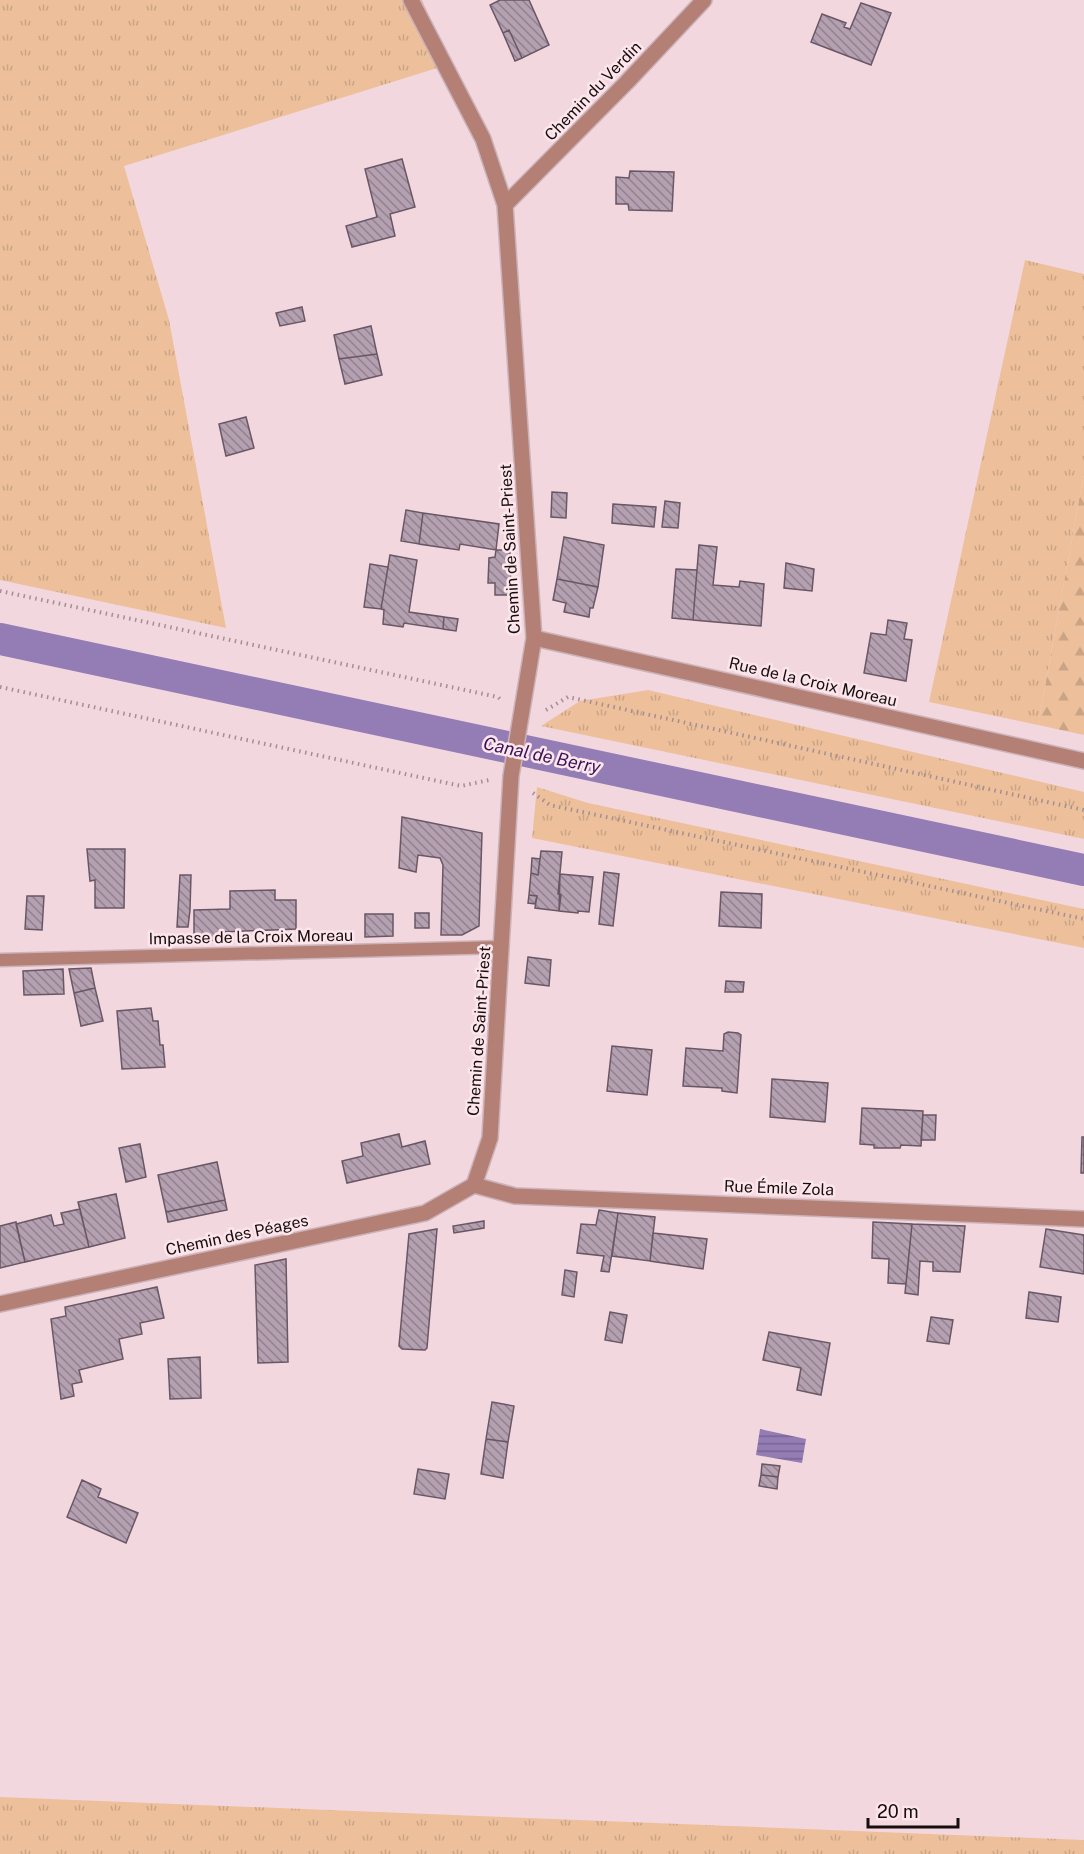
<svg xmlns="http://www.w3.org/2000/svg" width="1084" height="1854" font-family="'Public Sans',sans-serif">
<defs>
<pattern id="grass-tufts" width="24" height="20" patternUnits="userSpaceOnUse" patternTransform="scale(1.5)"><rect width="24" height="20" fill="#edc09b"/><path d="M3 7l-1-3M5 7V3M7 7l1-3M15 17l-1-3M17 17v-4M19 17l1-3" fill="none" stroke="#caa484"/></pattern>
<pattern id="forest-firs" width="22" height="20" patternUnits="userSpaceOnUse" patternTransform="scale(1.5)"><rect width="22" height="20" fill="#edc09b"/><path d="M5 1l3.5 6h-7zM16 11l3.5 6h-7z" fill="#caa484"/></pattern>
<pattern id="water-rules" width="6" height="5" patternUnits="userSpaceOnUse" patternTransform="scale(1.5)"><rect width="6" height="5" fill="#947cb5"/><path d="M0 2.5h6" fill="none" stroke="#786492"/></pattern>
<pattern id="building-back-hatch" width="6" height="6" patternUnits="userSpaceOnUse" patternTransform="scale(1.5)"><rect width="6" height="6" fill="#b4a0b0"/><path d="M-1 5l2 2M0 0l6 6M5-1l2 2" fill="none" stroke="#91818e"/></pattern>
</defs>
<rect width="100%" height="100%" fill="#f3d7de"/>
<path fill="url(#grass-tufts)" d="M 0,0 L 422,0 L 450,64 L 124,166 L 169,320 L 226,628 L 0,580 Z
M 1025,260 L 1084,274 L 1084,473 L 1038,725 L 929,702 Z
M 648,690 L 1084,792 L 1084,839 L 541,726 L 580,701 Z
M 537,787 L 588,803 L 1084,909 L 1084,948 L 532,838 Z
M 0,1797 L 1084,1840 L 1084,1854 L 0,1854 Z"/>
<path fill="url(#forest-firs)" d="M 1084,473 L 1084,735 L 1038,725 Z"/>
<path fill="url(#water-rules)" d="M 760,1429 L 806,1439 L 802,1463 L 756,1455 Z"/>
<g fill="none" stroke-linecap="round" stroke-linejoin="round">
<path stroke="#947cb5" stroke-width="32" d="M 0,639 L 1084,870"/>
</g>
<path fill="url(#building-back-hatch)" stroke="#695765" stroke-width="1.5" d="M 500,0 L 529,0 L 549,45 L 522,58 L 509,30 L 503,33 L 490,5 Z
M 861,3 L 891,13 L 871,65 L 811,42 L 822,14 L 846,23 L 844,27 L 850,29 Z
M 509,30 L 522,58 L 515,61 L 503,33 Z
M 402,159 L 415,207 L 390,214 L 395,236 L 352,247 L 346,226 L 377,217 L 365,169 Z
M 630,171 L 674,172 L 672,211 L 629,210 L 628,204 L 616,204 L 616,177 L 629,178 Z
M 302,307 L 305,321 L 280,326 L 276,313 Z
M 371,326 L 377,354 L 339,359 L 334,335 Z
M 377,354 L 382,375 L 345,384 L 339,359 Z
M 246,417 L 254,448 L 226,456 L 219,424 Z
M 552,492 L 567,493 L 566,518 L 551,517 Z
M 665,501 L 680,503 L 678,528 L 662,527 Z
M 613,504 L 656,507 L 654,527 L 612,523 Z
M 406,510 L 423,513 L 419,544 L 401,541 Z
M 423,513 L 499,524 L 496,550 L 460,544 L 459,550 L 419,544 Z
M 564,537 L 604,545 L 598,587 L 557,579 Z
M 699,545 L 717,547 L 713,585 L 739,587 L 740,581 L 764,584 L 761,626 L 693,620 Z
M 496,550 L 510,550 L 511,595 L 495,595 L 495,583 L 488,583 L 489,558 L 495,557 Z
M 390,555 L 417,560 L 409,612 L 444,617 L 443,629 L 404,623 L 403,627 L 383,624 L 384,610 L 381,609 Z
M 786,563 L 814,569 L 812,591 L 784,588 Z
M 370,564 L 388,567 L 381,609 L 364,607 Z
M 676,569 L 697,570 L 693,620 L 672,618 Z
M 557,579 L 598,587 L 593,608 L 590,608 L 589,617 L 564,612 L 566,603 L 553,600 Z
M 444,617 L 458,619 L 456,631 L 443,629 Z
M 888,620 L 907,623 L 904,639 L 912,640 L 906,681 L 864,673 L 871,633 L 886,635 Z
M 402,817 L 482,833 L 479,926 L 462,935 L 441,935 L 443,865 L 440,858 L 418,855 L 416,872 L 399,868 Z
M 87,849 L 125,849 L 124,908 L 95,908 L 95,880 L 90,881 Z
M 541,851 L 562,852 L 558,894 L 561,895 L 559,911 L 535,908 L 537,896 L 529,895 L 531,873 L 538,875 Z
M 532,858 L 540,859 L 538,875 L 531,873 Z
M 604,872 L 619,874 L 613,926 L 599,924 Z
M 560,874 L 593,877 L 589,912 L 578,911 L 578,913 L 559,911 Z
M 180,875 L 191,875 L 190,910 L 188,927 L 177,927 Z
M 275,890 L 275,900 L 296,900 L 296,929 L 222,932 L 222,940 L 194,941 L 194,910 L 230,909 L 230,891 Z
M 721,892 L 762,894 L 761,928 L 719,926 Z
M 529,895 L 537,896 L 535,904 L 528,903 Z
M 27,896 L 44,896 L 42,930 L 25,929 Z
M 415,913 L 429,913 L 429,928 L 415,928 Z
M 365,914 L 393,914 L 393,936 L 365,937 Z
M 528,957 L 551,960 L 549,986 L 525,983 Z
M 91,968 L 95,988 L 74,993 L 69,969 Z
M 63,969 L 64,994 L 24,995 L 23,971 Z
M 726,981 L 744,982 L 743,992 L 725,992 Z
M 95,988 L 103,1021 L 81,1026 L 74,993 Z
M 151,1008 L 153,1021 L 158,1021 L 160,1045 L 163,1045 L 165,1067 L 122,1069 L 117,1011 Z
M 728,1032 L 738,1033 L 741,1035 L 737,1093 L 722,1091 L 722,1088 L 683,1086 L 686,1048 L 723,1051 L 724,1034 Z
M 612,1046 L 652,1050 L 647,1095 L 607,1091 Z
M 772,1079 L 828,1083 L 825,1122 L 770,1117 Z
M 862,1108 L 923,1111 L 921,1146 L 901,1145 L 900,1148 L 874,1148 L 874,1145 L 860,1144 Z
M 923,1115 L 936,1115 L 935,1140 L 921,1140 Z
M 399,1134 L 402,1147 L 425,1141 L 430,1164 L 347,1183 L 342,1161 L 363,1156 L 361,1143 Z
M 1082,1137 L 1084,1137 L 1084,1173 L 1081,1173 Z
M 140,1144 L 146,1177 L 126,1182 L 119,1148 Z
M 217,1162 L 225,1200 L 166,1212 L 158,1175 Z
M 116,1194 L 125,1238 L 89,1247 L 78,1202 Z
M 225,1200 L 227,1210 L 168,1222 L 166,1212 Z
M 80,1209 L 89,1247 L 25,1262 L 16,1224 L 51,1215 L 54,1226 L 64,1224 L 61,1213 Z
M 599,1210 L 618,1213 L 609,1272 L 601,1271 L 604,1256 L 577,1253 L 581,1224 L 596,1225 Z
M 618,1213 L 655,1217 L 650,1261 L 612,1256 Z
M 484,1221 L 484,1228 L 454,1233 L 453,1226 Z
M 16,1222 L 25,1262 L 0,1268 L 0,1226 Z
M 873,1222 L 912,1224 L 906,1284 L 888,1283 L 889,1259 L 872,1258 Z
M 912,1224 L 965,1226 L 960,1272 L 933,1271 L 933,1262 L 920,1261 L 918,1295 L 905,1293 Z
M 437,1229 L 427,1348 L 425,1350 L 402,1349 L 399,1346 L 409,1234 Z
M 1046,1229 L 1084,1235 L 1084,1274 L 1040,1267 Z
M 653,1233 L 707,1239 L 703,1269 L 650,1261 Z
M 286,1259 L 288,1362 L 258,1363 L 255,1265 Z
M 565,1270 L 577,1272 L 574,1297 L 562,1295 Z
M 157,1287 L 164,1318 L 140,1323 L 142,1334 L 119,1339 L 123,1359 L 79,1370 L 82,1382 L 72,1384 L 74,1396 L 61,1399 L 51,1319 L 66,1316 L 65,1307 Z
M 1029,1292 L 1061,1297 L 1058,1322 L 1026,1318 Z
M 610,1312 L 627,1315 L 622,1343 L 605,1340 Z
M 931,1317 L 953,1320 L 949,1344 L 927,1341 Z
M 769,1332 L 830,1343 L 821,1395 L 797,1390 L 801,1368 L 763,1360 Z
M 200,1357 L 201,1398 L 170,1399 L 168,1359 Z
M 492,1402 L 514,1406 L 508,1442 L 486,1439 Z
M 486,1439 L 508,1442 L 503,1478 L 481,1474 Z
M 762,1464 L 780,1466 L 778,1477 L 761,1475 Z
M 418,1469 L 449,1474 L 445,1499 L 414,1494 Z
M 761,1475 L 778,1477 L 777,1489 L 759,1486 Z
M 82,1480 L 101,1489 L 98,1497 L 138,1513 L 126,1543 L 67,1517 Z"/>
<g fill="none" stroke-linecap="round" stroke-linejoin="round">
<g stroke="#cbb3b9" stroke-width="15">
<path id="lane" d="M 0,960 L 502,947"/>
</g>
<g stroke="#cbb3b9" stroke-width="18">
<path id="street" d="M 411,0 L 483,139 L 505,205 L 534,638 L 511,776 L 490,1138 L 474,1185
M 505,205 L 627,82 L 704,0
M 534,638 L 1084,761
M 474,1185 L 515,1196 L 1084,1219
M 0,1304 L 425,1213 L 474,1185"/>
</g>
<path stroke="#a38e93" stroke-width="4" stroke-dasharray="1.5 4.5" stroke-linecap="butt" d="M 0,591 L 498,697 L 501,700
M 0,687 L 461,786 L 489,780
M 546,710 L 568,697 L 1084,810
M 533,793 L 550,805 L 1084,919"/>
<use href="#lane" stroke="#b48076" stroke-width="12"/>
<use href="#street" stroke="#b48076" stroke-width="15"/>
</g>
<g text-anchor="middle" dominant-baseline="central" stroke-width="5" stroke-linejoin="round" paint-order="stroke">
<g font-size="16" fill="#160d0f" stroke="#fde6eb">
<text transform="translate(593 91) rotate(-46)">Chemin du Verdin</text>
<text transform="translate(510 549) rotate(-93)">Chemin de Saint-Priest</text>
<text transform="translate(813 682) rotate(13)">Rue de la Croix Moreau</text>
<text transform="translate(251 937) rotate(-1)">Impasse de la Croix Moreau</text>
<text transform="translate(479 1031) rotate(-86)">Chemin de Saint-Priest</text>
<text transform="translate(779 1188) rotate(2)">Rue Émile Zola</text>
<text transform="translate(237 1235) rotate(-12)">Chemin des Péages</text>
</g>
<g font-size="18" font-style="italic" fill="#371359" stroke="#fde6eb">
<text transform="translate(542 755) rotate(12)">Canal de Berry</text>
</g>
</g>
<path d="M868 1818v9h90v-9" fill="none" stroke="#160d0f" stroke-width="3"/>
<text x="877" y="1818" font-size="18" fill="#160d0f" stroke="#fde6eb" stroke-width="4.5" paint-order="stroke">20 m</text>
</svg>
